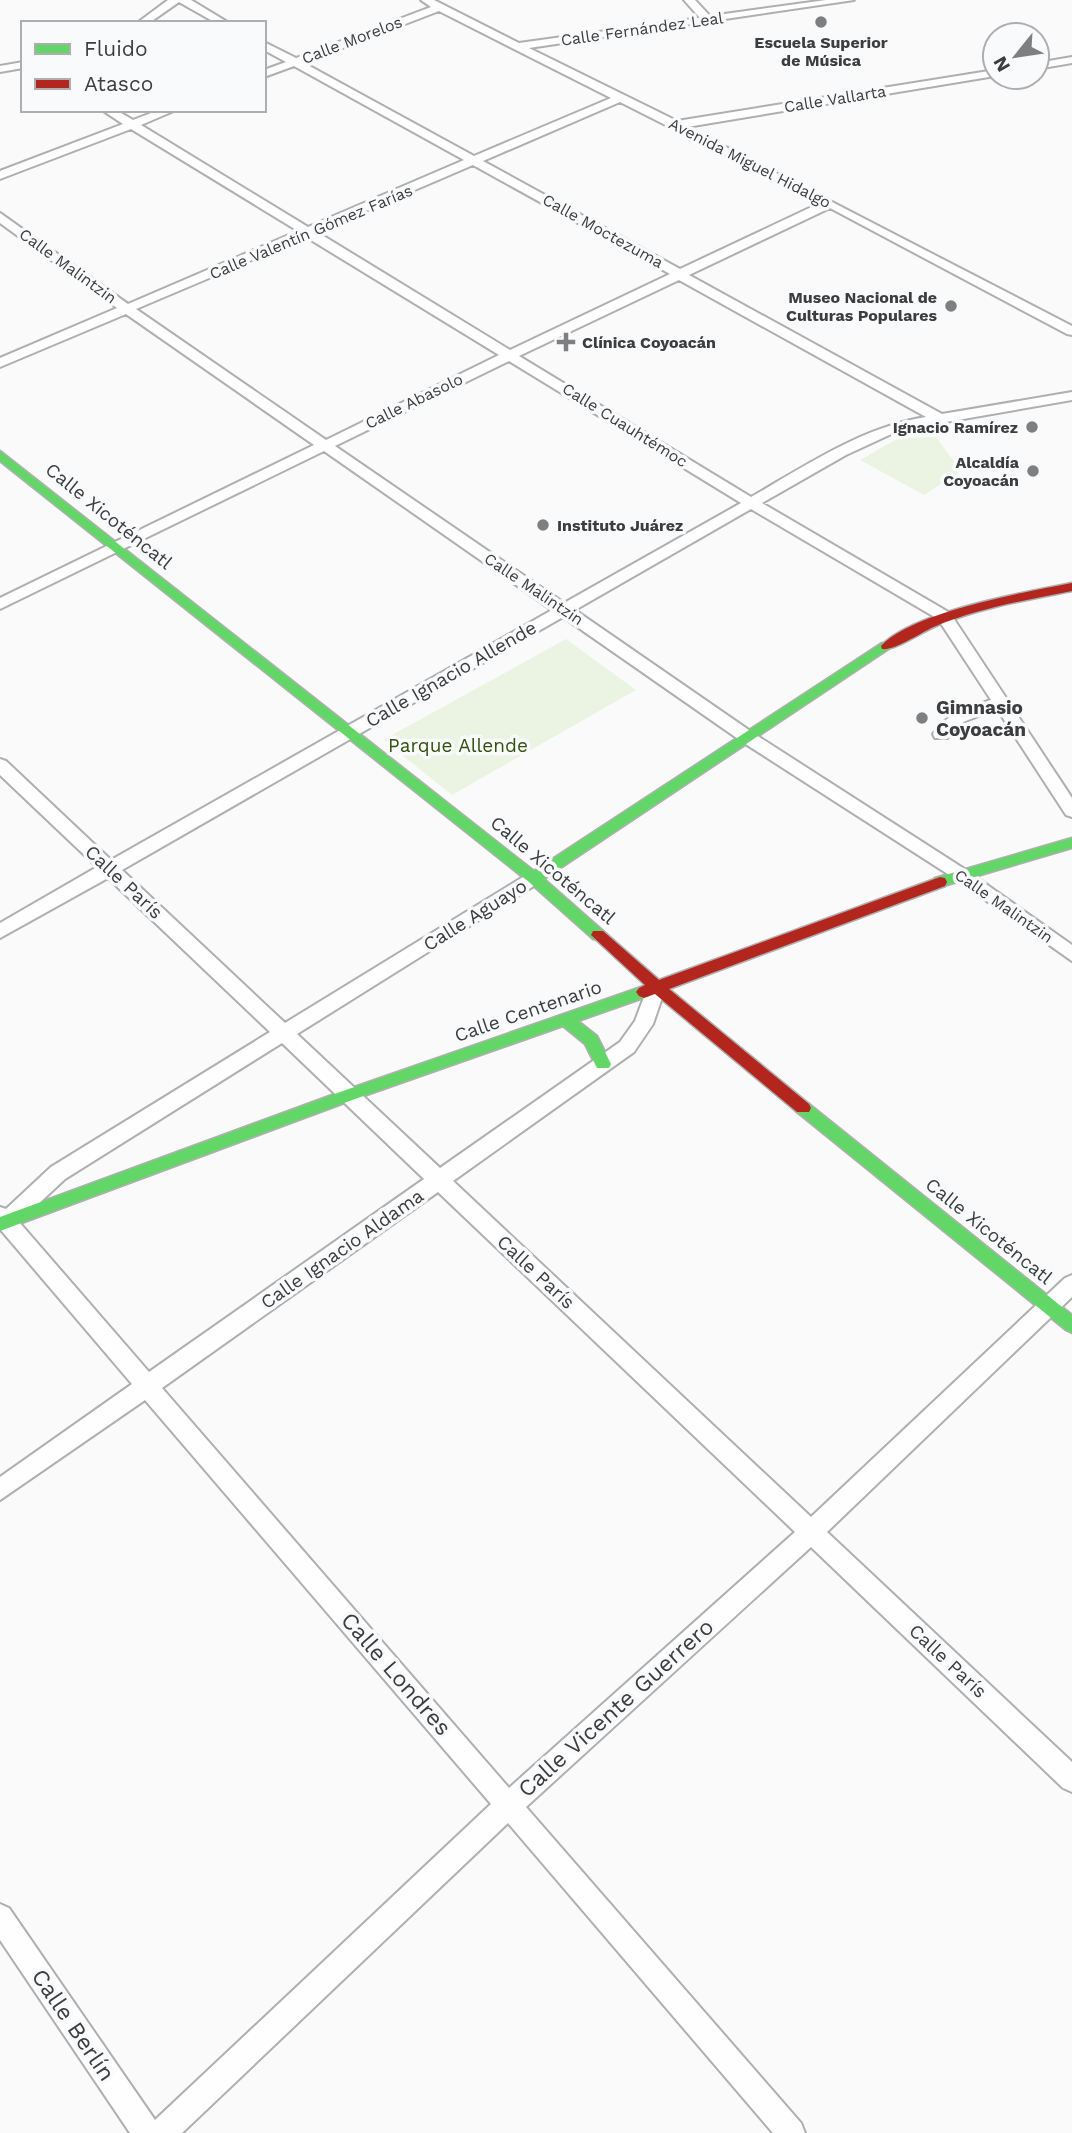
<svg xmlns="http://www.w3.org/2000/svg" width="1072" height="2133" font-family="'Work Sans',sans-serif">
<rect width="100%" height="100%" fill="#fafafb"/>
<path fill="#ebf4e3" d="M 904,435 L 908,438 L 936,437 L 961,471 L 924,495 L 860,460 Z
M 566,639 L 636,690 L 452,795 L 383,740 Z"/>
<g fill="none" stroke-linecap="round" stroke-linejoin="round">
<g stroke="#afafb0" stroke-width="4">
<path id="street" d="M 168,0 L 191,0 L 229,23 L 216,23 L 179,2 L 149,23 L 137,23 Z
M 421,0 L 434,0 L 519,43 L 700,18 L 684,0 L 695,0 L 710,16 L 826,0 L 854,0 L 529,48 L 677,121 L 995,70 L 995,76 L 687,127 L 1072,326 L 1072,335 L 1067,334 L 830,208 L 689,275 L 942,414 L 1072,392 L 1072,400 L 900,430 L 846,455 L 762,503 L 950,613 L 1072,798 L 1072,817 L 1066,815 L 997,709 L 963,722 L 947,738 L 935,738 L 933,734 C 947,713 968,708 991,700 L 938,619 L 751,509 L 575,610 L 756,735 L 966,870 L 1072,945 L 1072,961 L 954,878 L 744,743 L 563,617 L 122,870 L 285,1023 L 528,874 L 540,874 L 543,878 L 540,882 L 297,1034 L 440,1168 L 620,1042 L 635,1021 L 650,981 L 664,981 L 666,986 L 653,1024 L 634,1052 L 453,1181 L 811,1517 L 1065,1278 L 1072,1275 L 1072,1297 L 827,1532 L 1072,1762 L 1072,1792 L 1063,1788 L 811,1547 L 526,1807 L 801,2123 L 805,2133 L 773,2133 L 508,1823 L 182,2133 L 130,2133 L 0,1940 L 0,1904 L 9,1908 L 155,2120 L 491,1804 L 145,1400 L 0,1500 L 0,1477 L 132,1384 L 0,1229 L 0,1207 L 6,1209 L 51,1167 L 270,1032 L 108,878 L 0,938 L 0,923 L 97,867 L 0,775 L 0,759 L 6,761 L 111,860 L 552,610 L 324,451 L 0,609 L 0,598 L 314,445 L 126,314 L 0,367 L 0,358 L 117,308 L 0,223 L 0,213 L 128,304 L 298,231 L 131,129 L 0,179 L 0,171 L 123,124 L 102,110 L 116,110 L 133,120 L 159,110 L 176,110 L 141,125 L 308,227 L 464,160 L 294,66 L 264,77 L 264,70 L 286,62 L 264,50 L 264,42 L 296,58 L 431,7 ZM 439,11 L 611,98 L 474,156 L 304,63 ZM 620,102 L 820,203 L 680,269 L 483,161 ZM 473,165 L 670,274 L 510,350 L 317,232 ZM 306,237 L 499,355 L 326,440 L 136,309 ZM 679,280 L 926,417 C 862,427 807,465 751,497 L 519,356 ZM 509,361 L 741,503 L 564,603 L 335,446 ZM 282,1043 L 424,1179 L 149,1372 L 19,1222 L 65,1179 ZM 438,1192 L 795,1532 L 509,1788 L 162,1388 Z
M 1072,57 L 1072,63 L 1037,69 L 1037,63 Z
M 23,62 L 23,68 L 0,72 L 0,66 Z"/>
</g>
<g stroke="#afafb0" stroke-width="3">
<path id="fast" d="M 0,451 L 534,871 L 882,643 L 892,643 L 893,646 L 544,879 L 603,931 L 605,935 L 598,940 L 593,939 L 529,882 L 0,461 Z
M 1072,838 L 1072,848 L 940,887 L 933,882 L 935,878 Z
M 644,986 L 652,992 L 649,996 L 578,1021 L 597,1036 L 611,1064 L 609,1068 L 597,1068 L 585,1044 L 563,1026 L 355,1099 L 0,1231 L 0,1217 L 343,1091 Z
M 803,1102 L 809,1104 L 1072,1315 L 1072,1333 L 1066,1330 L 797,1112 L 795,1108 L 797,1104 Z"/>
</g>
<g stroke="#afafb0" stroke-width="3">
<path id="jam" d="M 1072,583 L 1072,591 C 1026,600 979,608 936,626 C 923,631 895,651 882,649 L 881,646 C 912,612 1025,592 1072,583 Z
M 940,877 L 945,878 L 947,882 L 945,886 L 669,989 L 809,1104 L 811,1108 L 809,1112 L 797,1112 L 655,994 L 644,998 L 639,996 L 636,992 L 639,988 L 645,985 L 591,935 L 593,931 L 603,931 L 659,980 Z"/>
</g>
<use href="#street" fill="#fefefe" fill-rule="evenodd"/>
<use href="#fast" fill="#63d668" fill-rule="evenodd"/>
<use href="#jam" fill="#b3261e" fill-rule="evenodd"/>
</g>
<g fill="#7e7f80" stroke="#f9fafc" stroke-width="2.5">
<circle cx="821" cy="22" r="7"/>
<circle cx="951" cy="306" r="7"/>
<path d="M562.5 331.5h7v7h7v7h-7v7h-7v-7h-7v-7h7z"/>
<circle cx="1032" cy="427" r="7"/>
<circle cx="1033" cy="471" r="7"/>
<circle cx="543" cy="525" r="7"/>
<circle cx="922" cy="718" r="7"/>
</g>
<g text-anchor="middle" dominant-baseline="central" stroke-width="7" stroke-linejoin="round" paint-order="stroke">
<g font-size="16" fill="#3c3d3e" stroke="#f9fafc">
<text transform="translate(642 29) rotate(-8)">Calle Fernández Leal</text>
<text transform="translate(352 40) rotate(-21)">Calle Morelos</text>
<text transform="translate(835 99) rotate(-9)">Calle Vallarta</text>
<text transform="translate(750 163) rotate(27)">Avenida Miguel Hidalgo</text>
<text transform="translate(603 231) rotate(29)">Calle Moctezuma</text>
<text transform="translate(311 232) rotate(-23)">Calle Valentín Gómez Farías</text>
<text transform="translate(68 266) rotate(36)">Calle Malintzin</text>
<text transform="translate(414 401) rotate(-26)">Calle Abasolo</text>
<text transform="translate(625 425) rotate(32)">Calle Cuauhtémoc</text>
<text transform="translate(534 589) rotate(34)">Calle Malintzin</text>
<text transform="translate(1004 906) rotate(35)">Calle Malintzin</text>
</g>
<g font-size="16" font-weight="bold" fill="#3c3d3e" stroke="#f9fafc" text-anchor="end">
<text x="821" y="42" text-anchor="middle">Escuela Superior<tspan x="821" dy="18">de Música</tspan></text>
<text x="937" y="297">Museo Nacional de<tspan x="937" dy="18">Culturas Populares</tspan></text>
<text x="582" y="342" text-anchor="start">Clínica Coyoacán</text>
<text x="1018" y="427">Ignacio Ramírez</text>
<text x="1019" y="462">Alcaldía<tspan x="1019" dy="18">Coyoacán</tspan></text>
<text x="557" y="525" text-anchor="start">Instituto Juárez</text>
</g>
<g font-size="19" fill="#3c3d3e" stroke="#f9fafc">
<text transform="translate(109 516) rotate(39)">Calle Xicoténcatl</text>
<text transform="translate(451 674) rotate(-30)">Calle Ignacio Allende</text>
<text transform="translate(553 870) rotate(40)">Calle Xicoténcatl</text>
<text transform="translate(124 882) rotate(43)">Calle París</text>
<text transform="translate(475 915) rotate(-32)">Calle Aguayo</text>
<text transform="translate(528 1011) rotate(-19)">Calle Centenario</text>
<text transform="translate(989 1231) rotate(39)">Calle Xicoténcatl</text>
<text transform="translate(342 1249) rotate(-35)">Calle Ignacio Aldama</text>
<text transform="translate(536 1272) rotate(43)">Calle París</text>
<text transform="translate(948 1661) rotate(43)">Calle París</text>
</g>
<g font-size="19" font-weight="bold" fill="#3c3d3e" stroke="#f9fafc" text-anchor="start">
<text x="936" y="707">Gimnasio<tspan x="936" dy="22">Coyoacán</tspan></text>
</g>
<g font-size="19" fill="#34510c" stroke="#f9fafc">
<text x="458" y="745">Parque Allende</text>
</g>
<g font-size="23" fill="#3c3d3e" stroke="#f9fafc">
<text transform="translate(396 1674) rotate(49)">Calle Londres</text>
<text transform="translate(616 1708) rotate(-42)">Calle Vicente Guerrero</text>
<text transform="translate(73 2025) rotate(56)">Calle Berlín</text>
</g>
</g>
<rect x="21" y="21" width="245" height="91" fill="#f9fafc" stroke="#adaeb0" stroke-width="2"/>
<rect x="35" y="44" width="35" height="10" fill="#63d668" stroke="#adaeb0" stroke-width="2"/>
<text x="84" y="56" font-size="21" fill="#3c3d3e">Fluido</text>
<rect x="35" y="79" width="35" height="10" fill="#b3261e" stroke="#adaeb0" stroke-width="2"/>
<text x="84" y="91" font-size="21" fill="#3c3d3e">Atasco</text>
<g transform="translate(1016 56) rotate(240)"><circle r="33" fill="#f9fafc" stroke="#adaeb0" stroke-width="2"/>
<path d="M0-5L12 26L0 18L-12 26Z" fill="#7e7f80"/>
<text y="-10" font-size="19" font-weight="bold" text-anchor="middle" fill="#3c3d3e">N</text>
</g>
</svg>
